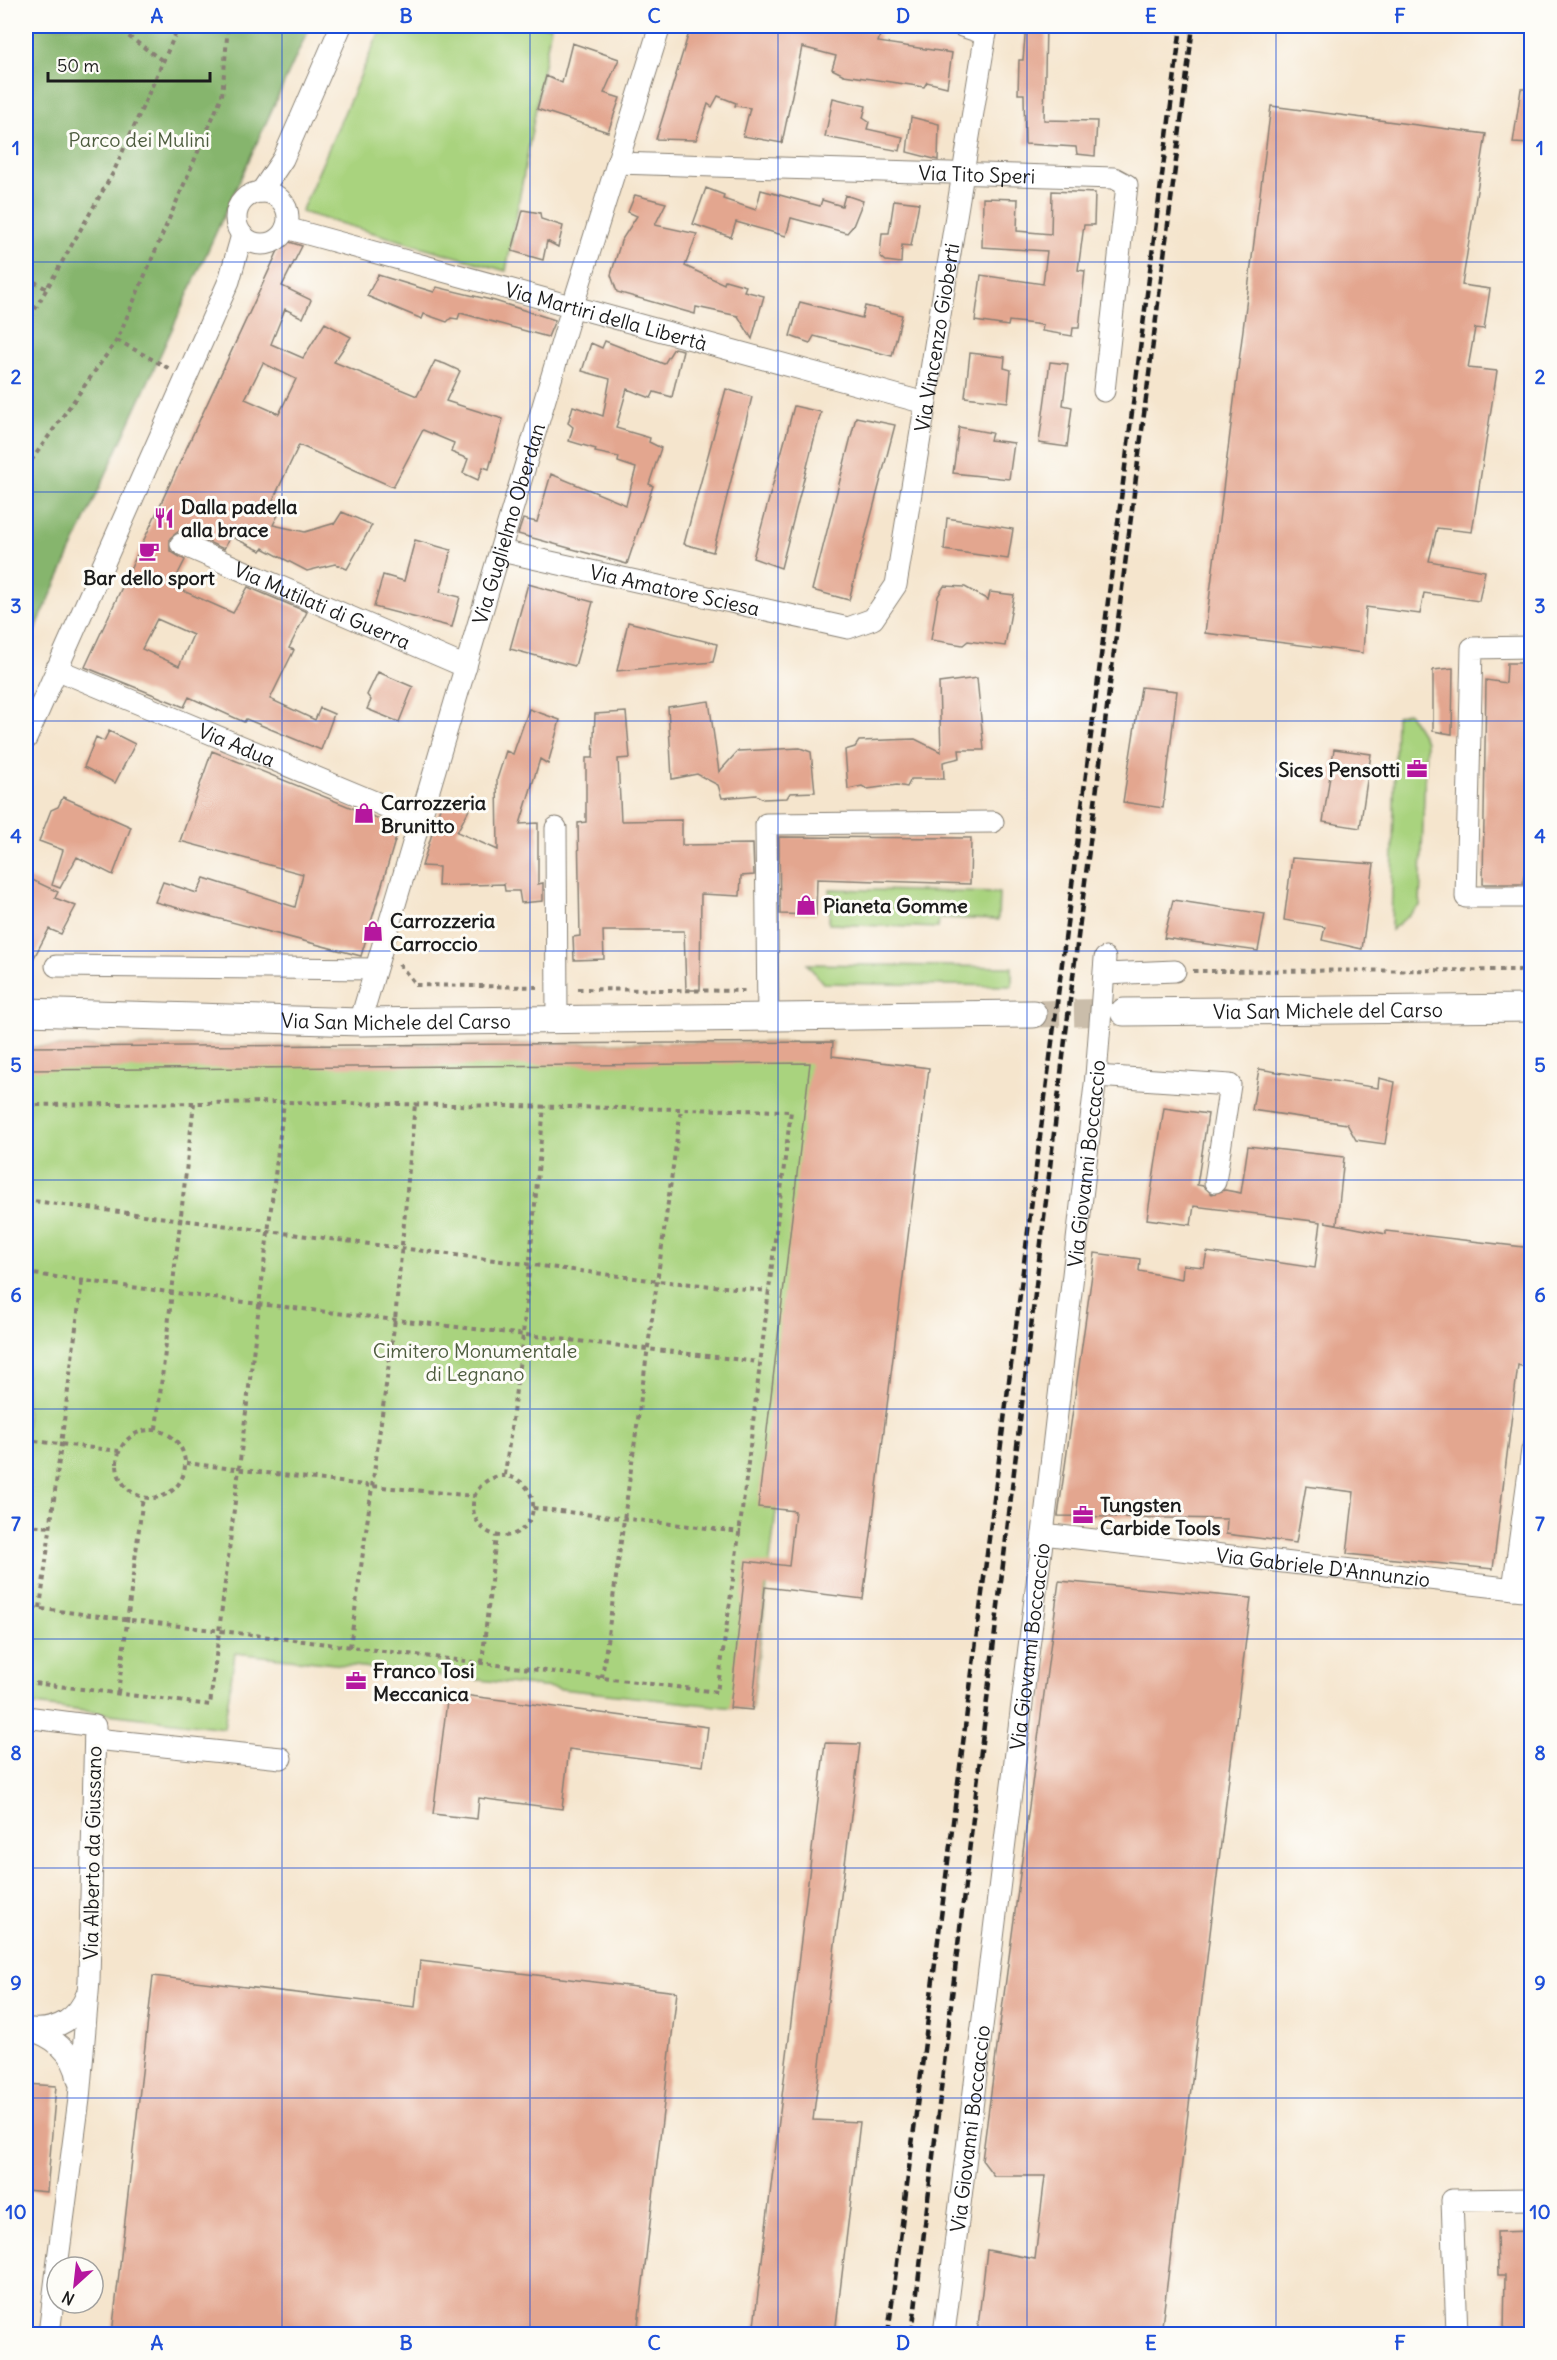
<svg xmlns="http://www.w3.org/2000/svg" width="1557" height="2360" font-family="Delius,sans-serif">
<rect width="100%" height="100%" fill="#fdfcf7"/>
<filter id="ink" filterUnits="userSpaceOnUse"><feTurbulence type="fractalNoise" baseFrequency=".0167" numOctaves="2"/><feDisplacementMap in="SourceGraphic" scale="12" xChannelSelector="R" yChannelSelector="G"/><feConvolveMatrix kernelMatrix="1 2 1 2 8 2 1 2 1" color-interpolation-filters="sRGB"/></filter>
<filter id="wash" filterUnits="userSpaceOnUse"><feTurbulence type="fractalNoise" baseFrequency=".008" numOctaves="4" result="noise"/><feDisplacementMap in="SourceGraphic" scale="24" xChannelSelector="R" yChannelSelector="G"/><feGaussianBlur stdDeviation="1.35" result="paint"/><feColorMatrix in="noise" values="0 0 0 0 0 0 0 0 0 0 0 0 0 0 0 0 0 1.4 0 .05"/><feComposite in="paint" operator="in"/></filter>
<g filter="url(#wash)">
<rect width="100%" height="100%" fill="#f5e5cd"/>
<path fill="#a9d37e" stroke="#62784d" stroke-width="1.5" d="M 382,26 L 551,26 L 506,271 L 301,212 Z
M 1408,712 L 1426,741 L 1420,906 L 1391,930 L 1396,716 Z
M 830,889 L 999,893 L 998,920 L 939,918 L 938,928 L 829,924 Z
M 807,964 L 1012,967 L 1012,986 L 823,983 Z
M 833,1042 L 752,1710 L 235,1653 L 224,1728 L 26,1704 L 26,1047 Z"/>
<path fill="#86b56d" stroke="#516844" stroke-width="1.5" d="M 26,26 L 310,26 L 26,650 Z"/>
<g id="blocks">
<path fill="#e3a68f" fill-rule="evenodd" d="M 691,26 L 852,26 L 880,35 L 878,42 L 952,53 L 947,87 L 927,82 L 924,87 L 844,75 L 832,69 L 836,56 L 802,47 L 782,143 L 743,136 L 750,108 L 735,106 L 736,103 L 718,96 L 712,107 L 708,104 L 696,140 L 656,139 Z
M 1026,26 L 1046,26 L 1044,120 L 1097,121 L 1095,156 L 1077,154 L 1076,147 L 1025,144 L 1024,94 L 1018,94 L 1019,60 L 1023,60 Z
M 572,43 L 619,59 L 604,93 L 620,98 L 608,132 L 537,109 L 546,76 L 562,83 Z
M 1521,89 L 1532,89 L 1532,144 L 1513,143 Z
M 833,98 L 866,106 L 863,118 L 869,122 L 867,129 L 903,137 L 900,151 L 825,137 Z
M 1271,106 L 1486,134 L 1462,285 L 1490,289 L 1484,329 L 1475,328 L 1468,368 L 1497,371 L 1472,532 L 1437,528 L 1429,561 L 1485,571 L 1479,601 L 1424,593 L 1420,614 L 1366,607 L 1363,653 L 1205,633 Z
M 911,117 L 939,124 L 938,160 L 907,152 Z
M 706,188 L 724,195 L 723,199 L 756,210 L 761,190 L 820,206 L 822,200 L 842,206 L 845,195 L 863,201 L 853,226 L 847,233 L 791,218 L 786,236 L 736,222 L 731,237 L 693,224 Z
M 1052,191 L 1095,193 L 1094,225 L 1084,225 L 1078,270 L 1085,271 L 1079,328 L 1073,328 L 1072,336 L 1042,331 L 1043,325 L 1009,321 L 1008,326 L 975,321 L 981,275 L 1043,284 L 1047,251 L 982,247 L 983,198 L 1018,199 L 1017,231 L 1051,234 Z
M 635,195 L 666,203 L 655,225 L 697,234 L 685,266 L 724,284 L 725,280 L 746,286 L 744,291 L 764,296 L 752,339 L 738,316 L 696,307 L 695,314 L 617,292 L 611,275 L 621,241 L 637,216 L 628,212 Z
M 894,200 L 919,203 L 911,246 L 902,245 L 901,263 L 886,261 L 880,256 L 882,233 L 889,233 Z
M 523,210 L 540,213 L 541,219 L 563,226 L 558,247 L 547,241 L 543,260 L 512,251 Z
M 283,240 L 302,246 L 282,286 L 311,300 L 303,318 L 285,309 L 271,344 L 303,358 L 325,323 L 351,337 L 334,362 L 417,396 L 435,361 L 445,364 L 460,371 L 446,401 L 503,419 L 489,469 L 483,467 L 478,480 L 463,473 L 468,459 L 451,452 L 454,443 L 423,430 L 393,487 L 299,445 L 273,500 L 283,505 L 273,525 L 305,532 L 335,523 L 342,512 L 372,525 L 347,569 L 335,564 L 307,571 L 263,548 L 261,551 L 230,536 L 224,549 L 185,532 L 179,531 L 170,538 L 170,551 L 185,560 L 172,586 L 233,613 L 248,587 L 307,612 L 289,648 L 294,650 L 270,699 L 315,720 L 320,708 L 334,714 L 321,750 L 246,719 L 244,722 L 189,697 L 184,707 L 85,667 ZM 263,363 L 296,379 L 279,414 L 245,399 ZM 157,619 L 193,635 L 179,666 L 142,649 Z
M 378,275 L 434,292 L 437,287 L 495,301 L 555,320 L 548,337 L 460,313 L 458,319 L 451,318 L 447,322 L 424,314 L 422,319 L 367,296 Z
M 800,302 L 862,318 L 865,306 L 902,315 L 892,356 L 814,336 L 810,343 L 790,336 Z
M 605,341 L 664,364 L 674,348 L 683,350 L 672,397 L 654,392 L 651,398 L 627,389 L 616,428 L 650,438 L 649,442 L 661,448 L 649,484 L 653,486 L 627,564 L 518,534 L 523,519 L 537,522 L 551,474 L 626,505 L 636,468 L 618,462 L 619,457 L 595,452 L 596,449 L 569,441 L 573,427 L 568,423 L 573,406 L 603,416 L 610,379 L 582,371 L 591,343 L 602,348 Z
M 970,353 L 1005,357 L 1004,368 L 1011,370 L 1008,402 L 965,397 Z
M 1050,362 L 1068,364 L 1063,405 L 1072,407 L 1067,447 L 1039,443 Z
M 726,389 L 752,397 L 713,552 L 684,544 Z
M 794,406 L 821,412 L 781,568 L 753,558 Z
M 856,417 L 895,425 L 849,600 L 812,590 Z
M 959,427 L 992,433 L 990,440 L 1014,443 L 1009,479 L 953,473 Z
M 947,518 L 1013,529 L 1008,559 L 944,550 Z
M 415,540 L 451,550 L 440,592 L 460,597 L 452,627 L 374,607 L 383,575 L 404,581 Z
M 528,584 L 593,602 L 575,666 L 510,649 Z
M 944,586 L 965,587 L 988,600 L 990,592 L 1014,595 L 1005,646 L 968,641 L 963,645 L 931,640 L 938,596 Z
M 628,622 L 717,644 L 713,662 L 617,671 Z
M 1507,663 L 1532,663 L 1532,875 L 1524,875 L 1523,884 L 1483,884 L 1486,680 L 1506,683 Z
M 1453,668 L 1452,734 L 1433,731 L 1433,670 Z
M 378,672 L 413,687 L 399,722 L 367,709 L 371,700 L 367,695 Z
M 977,678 L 984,750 L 959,750 L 960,758 L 943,762 L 944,779 L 911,779 L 907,787 L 897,785 L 867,789 L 862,786 L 848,789 L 845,750 L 855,747 L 859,741 L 915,739 L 941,752 L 939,683 Z
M 1141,687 L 1177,691 L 1163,808 L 1123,802 Z
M 709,701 L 719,772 L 738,751 L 800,748 L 811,752 L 815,792 L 790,793 L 787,798 L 763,799 L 756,795 L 722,798 L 718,785 L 697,774 L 672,779 L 668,707 Z
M 529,709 L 560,720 L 548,764 L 540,759 L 520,824 L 538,823 L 538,884 L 543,883 L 543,901 L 521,903 L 519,891 L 505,891 L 504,884 L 438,886 L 439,867 L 422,866 L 443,798 L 470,808 L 457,832 L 498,850 L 497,779 L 506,751 L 513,754 Z
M 626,712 L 630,758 L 618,759 L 621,821 L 682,820 L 682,845 L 753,844 L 754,875 L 741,876 L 740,896 L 701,894 L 700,990 L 686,990 L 684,931 L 603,931 L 604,959 L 574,960 L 573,937 L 580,936 L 578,823 L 586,822 L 586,758 L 593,758 L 595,714 Z
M 109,731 L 135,744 L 115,783 L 84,767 L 96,737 L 104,741 Z
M 1334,749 L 1371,754 L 1360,828 L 1323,822 Z
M 212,751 L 399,827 L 361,956 L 155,902 L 163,882 L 197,893 L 204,878 L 295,907 L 303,874 L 180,841 Z
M 63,797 L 131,827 L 113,875 L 77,857 L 60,888 L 52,885 L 63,850 L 39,841 L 51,810 L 58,807 Z
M 779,837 L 971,838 L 970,884 L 817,879 L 816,915 L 780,914 Z
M 1292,858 L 1374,864 L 1362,949 L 1322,940 L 1325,927 L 1284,920 Z
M 26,877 L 58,892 L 55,898 L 76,906 L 61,934 L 49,929 L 26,973 Z
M 1173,900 L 1265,914 L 1258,951 L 1164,938 Z
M 833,1042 L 832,1056 L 929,1068 L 863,1599 L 765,1587 L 752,1710 L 730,1708 L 746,1561 L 789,1566 L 795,1511 L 758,1507 L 810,1063 L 26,1070 L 26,1047 Z
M 1259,1069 L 1378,1088 L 1379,1078 L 1395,1082 L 1385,1144 L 1356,1140 L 1347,1124 L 1252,1110 Z
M 1164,1108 L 1208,1114 L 1197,1185 L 1203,1186 L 1212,1194 L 1225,1190 L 1241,1193 L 1248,1146 L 1344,1157 L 1337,1224 L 1325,1222 L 1386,1234 L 1386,1231 L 1532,1248 L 1532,1369 L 1518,1365 L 1493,1569 L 1347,1554 L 1354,1492 L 1306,1486 L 1296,1543 L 1226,1534 L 1227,1519 L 1058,1516 L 1095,1253 L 1140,1259 L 1139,1271 L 1182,1279 L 1183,1265 L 1204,1267 L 1207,1252 L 1315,1268 L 1321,1222 L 1194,1206 L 1191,1225 L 1147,1219 Z
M 1059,1581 L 1251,1598 L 1161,2334 L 977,2334 L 987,2250 L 1035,2259 L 1045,2176 L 994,2176 L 982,2160 Z
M 448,1693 L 708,1727 L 703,1766 L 569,1749 L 562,1809 L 479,1798 L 477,1819 L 433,1814 Z
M 825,1743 L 860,1744 L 813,2120 L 860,2122 L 835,2334 L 753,2334 Z
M 420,1961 L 677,1992 L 637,2334 L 112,2334 L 153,1976 L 415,2007 Z
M 26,2084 L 56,2086 L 47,2192 L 26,2190 Z
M 1532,2231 L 1532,2334 L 1504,2334 L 1505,2275 L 1498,2275 L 1497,2232 Z"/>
</g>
</g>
<g filter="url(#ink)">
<use href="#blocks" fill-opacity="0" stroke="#888074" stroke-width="1.5"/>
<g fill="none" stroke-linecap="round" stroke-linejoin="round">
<path stroke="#cabdaa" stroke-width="27" stroke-dasharray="27 14" stroke-linecap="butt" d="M 1033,1014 L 1124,1012"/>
<g stroke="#888074" stroke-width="23">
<g id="minor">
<path d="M 962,26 L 986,34"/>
<path id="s1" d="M 617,163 L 1114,178 L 1127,185 L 1104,391"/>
<path d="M 261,192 L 283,159 L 341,26"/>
<circle cx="262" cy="218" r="26"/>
<path id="s2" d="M 286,228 L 925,403"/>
<path id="s3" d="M 181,544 L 466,667"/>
<path id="s4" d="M 501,551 L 848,628 L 873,619 L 896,585 L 987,26"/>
<path d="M 1532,647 L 1472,648 L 1466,897 L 1532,897"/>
<path id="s5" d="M 56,669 L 418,820"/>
<path d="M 26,739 L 229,281 L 242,235"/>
<path d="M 556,828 L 557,1020"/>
<path d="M 56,966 L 375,969"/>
<path d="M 1105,974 L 1175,971"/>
<path d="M 768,1017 L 766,824 L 993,822"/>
<path id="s6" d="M 360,1022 L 573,305 L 660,26"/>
<path d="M 1096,1076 L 1230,1085 L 1215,1182"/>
<path id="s7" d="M 1043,1534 L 1532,1591"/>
<path d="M 1513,1589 L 1532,1450"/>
<path d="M 26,1717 L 95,1726 L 89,1981 L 79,2099 L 57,2267"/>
<path d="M 95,1739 L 281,1758"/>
<path d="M 26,2029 C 52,2035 74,2052 78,2080"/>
<path d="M 32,2029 C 58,2031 78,2018 87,1994"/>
<path d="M 49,2334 L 57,2269"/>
<path id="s8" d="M 944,2334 L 1043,1534 L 1096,1076 L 1105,958"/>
<path d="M 1457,2334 L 1452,2200 L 1532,2199"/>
</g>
</g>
<g stroke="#888074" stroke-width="29">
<g id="major">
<path id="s9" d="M 26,1012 L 360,1022 L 1033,1014"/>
<path id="s10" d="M 1124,1012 L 1532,1008"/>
</g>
</g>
<path stroke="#888074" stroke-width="4" stroke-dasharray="4.5 4.5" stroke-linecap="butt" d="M 114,26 L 163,61
M 234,217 L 242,199
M 26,277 L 47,289
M 26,325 L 113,173 L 179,26
M 117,340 L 170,369
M 26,468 L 117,340 L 222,96 L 228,26
M 399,964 L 416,985 L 537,987
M 1193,971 L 1532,970
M 578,989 L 747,991
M 26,1154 L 32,1105 L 284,1102 L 791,1111 C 766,1305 746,1499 717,1692 L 26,1607
M 26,1200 L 658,1281 L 768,1291
M 26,1273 L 259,1304 L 759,1362
M 156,1429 L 194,1103
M117 1464a34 34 0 1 1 68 0a34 34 0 1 1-68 0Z
M 26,1440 L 119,1451
M 186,1463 L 372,1486 L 474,1496
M 505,1475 L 523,1335 L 544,1106
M473 1506a30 30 0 1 1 60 0a30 30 0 1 1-60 0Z
M 533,1508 L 741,1532
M 26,1525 L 51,1527
M 40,1608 L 82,1281
M 350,1647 L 395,1320 L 415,1104
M 482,1663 L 496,1536
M 602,1678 L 681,1109
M 26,1682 L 210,1705 L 284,1102
M 118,1693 L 143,1497"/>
<use href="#minor" stroke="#fff" stroke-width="21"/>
<use href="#major" stroke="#fff" stroke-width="27"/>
<path stroke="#1c1c1c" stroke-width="4.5" stroke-dasharray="9 4.5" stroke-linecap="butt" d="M 888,2334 L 1181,26
M 912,2334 L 1065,1040 L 1193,26"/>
</g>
</g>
<path fill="none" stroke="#1d4ed8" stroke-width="1.5" stroke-opacity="0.55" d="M 282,26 L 282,2334M 530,26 L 530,2334M 778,26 L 778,2334M 1027,26 L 1027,2334M 1276,26 L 1276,2334M 26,262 L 1532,262M 26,492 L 1532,492M 26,721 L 1532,721M 26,951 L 1532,951M 26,1180 L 1532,1180M 26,1409 L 1532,1409M 26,1639 L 1532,1639M 26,1868 L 1532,1868M 26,2098 L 1532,2098"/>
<defs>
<g id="restaurant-bare" transform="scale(1.62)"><path d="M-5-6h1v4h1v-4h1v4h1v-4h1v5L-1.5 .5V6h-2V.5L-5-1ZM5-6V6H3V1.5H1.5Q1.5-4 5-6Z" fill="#b5179e" stroke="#fdfcf7" stroke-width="2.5" paint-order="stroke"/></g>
<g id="cafe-bare" transform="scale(1.62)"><path d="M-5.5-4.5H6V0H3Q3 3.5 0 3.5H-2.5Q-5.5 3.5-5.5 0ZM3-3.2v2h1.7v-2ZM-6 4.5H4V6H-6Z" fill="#b5179e" stroke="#fdfcf7" stroke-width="2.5" paint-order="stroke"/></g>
<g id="office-bare" transform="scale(1.62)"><path d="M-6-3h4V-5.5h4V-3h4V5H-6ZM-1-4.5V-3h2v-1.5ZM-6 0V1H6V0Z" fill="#b5179e" stroke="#fdfcf7" stroke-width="2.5" paint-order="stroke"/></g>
<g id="shop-bare" transform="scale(1.62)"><path d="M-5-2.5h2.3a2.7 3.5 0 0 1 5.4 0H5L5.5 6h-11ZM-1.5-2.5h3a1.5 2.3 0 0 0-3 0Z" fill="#b5179e" stroke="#fdfcf7" stroke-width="2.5" paint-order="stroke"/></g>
</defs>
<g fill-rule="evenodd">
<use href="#restaurant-bare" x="164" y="518"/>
<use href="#cafe-bare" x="149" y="551"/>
<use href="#office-bare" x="1417" y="769"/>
<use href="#shop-bare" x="364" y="813"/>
<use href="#shop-bare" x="806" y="905"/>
<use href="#shop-bare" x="373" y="931"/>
<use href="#office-bare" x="1083" y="1515"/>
<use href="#office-bare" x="356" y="1681"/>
</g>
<g text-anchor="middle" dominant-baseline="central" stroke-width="6" stroke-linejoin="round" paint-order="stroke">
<g font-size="20" fill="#4d5c3e" stroke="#fdfcf7">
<text x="139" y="139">Parco dei Mulini</text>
<text x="475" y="1350">Cimitero Monumentale<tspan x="475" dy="23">di Legnano</tspan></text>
</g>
<g font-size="20" fill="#1c1c1c" stroke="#fdfcf7">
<text stroke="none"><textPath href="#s1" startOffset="360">Via Tito Speri</textPath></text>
<text stroke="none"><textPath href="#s2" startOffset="332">Via Martiri della Libertà</textPath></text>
<text stroke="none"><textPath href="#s4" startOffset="674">Via Vincenzo Gioberti</textPath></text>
<text stroke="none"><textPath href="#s6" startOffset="520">Via Guglielmo Oberdan</textPath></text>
<text stroke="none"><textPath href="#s4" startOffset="178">Via Amatore Sciesa</textPath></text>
<text stroke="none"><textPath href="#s3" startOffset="154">Via Mutilati di Guerra</textPath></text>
<text stroke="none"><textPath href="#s5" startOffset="196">Via Adua</textPath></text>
<text stroke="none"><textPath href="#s10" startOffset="204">Via San Michele del Carso</textPath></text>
<text stroke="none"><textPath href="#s9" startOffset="370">Via San Michele del Carso</textPath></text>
<text stroke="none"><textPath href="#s8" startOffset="1179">Via Giovanni Boccaccio</textPath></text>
<text stroke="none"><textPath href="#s7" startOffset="282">Via Gabriele D'Annunzio</textPath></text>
<text stroke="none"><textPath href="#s8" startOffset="693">Via Giovanni Boccaccio</textPath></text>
<text transform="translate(92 1853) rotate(-89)">Via Alberto da Giussano</text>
<text stroke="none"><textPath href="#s8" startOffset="207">Via Giovanni Boccaccio</textPath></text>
</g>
<g font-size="20" font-weight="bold" fill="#1c1c1c" stroke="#fdfcf7" text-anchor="start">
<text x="181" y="506">Dalla padella<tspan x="181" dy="23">alla brace</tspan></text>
<text x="149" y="577" text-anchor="middle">Bar dello sport</text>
<text x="1400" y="769" text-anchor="end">Sices Pensotti</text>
<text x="381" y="802">Carrozzeria<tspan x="381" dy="23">Brunitto</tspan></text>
<text x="823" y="905">Pianeta Gomme</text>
<text x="390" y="920">Carrozzeria<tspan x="390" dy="23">Carroccio</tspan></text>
<text x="1100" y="1504">Tungsten<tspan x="1100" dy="23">Carbide Tools</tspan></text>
<text x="373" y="1670">Franco Tosi<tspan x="373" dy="23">Meccanica</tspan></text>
</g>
</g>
<rect width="1557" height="2360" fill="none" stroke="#fdfcf7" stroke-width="66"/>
<g transform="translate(75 2285) rotate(207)"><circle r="28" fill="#fdfcf7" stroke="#a3a29f" stroke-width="1.5"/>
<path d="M0-4.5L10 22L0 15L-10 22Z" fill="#b5179e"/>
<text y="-9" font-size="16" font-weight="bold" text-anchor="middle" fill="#1c1c1c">N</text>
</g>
<path d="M48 72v9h162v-9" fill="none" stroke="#1c1c1c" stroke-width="3"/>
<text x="57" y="72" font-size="18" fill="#1c1c1c" stroke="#fdfcf7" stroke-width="4.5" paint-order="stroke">50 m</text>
<rect x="33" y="33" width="1491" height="2294" fill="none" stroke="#1d4ed8" stroke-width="2"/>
<g font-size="20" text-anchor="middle" font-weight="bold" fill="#1d4ed8">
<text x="157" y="23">A</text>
<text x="406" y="23">B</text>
<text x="654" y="23">C</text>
<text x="903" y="23">D</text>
<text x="1151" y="23">E</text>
<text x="1400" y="23">F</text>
<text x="16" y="155">1</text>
<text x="1540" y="155">1</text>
<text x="16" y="384">2</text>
<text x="1540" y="384">2</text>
<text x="16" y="613">3</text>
<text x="1540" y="613">3</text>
<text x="16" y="843">4</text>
<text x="1540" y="843">4</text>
<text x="16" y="1072">5</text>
<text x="1540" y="1072">5</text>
<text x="16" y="1302">6</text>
<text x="1540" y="1302">6</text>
<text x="16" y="1531">7</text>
<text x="1540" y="1531">7</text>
<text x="16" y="1760">8</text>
<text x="1540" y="1760">8</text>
<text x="16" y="1990">9</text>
<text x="1540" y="1990">9</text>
<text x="16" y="2219">10</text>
<text x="1540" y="2219">10</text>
<text x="157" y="2350">A</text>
<text x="406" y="2350">B</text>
<text x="654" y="2350">C</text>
<text x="903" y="2350">D</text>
<text x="1151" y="2350">E</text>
<text x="1400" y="2350">F</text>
</g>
</svg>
